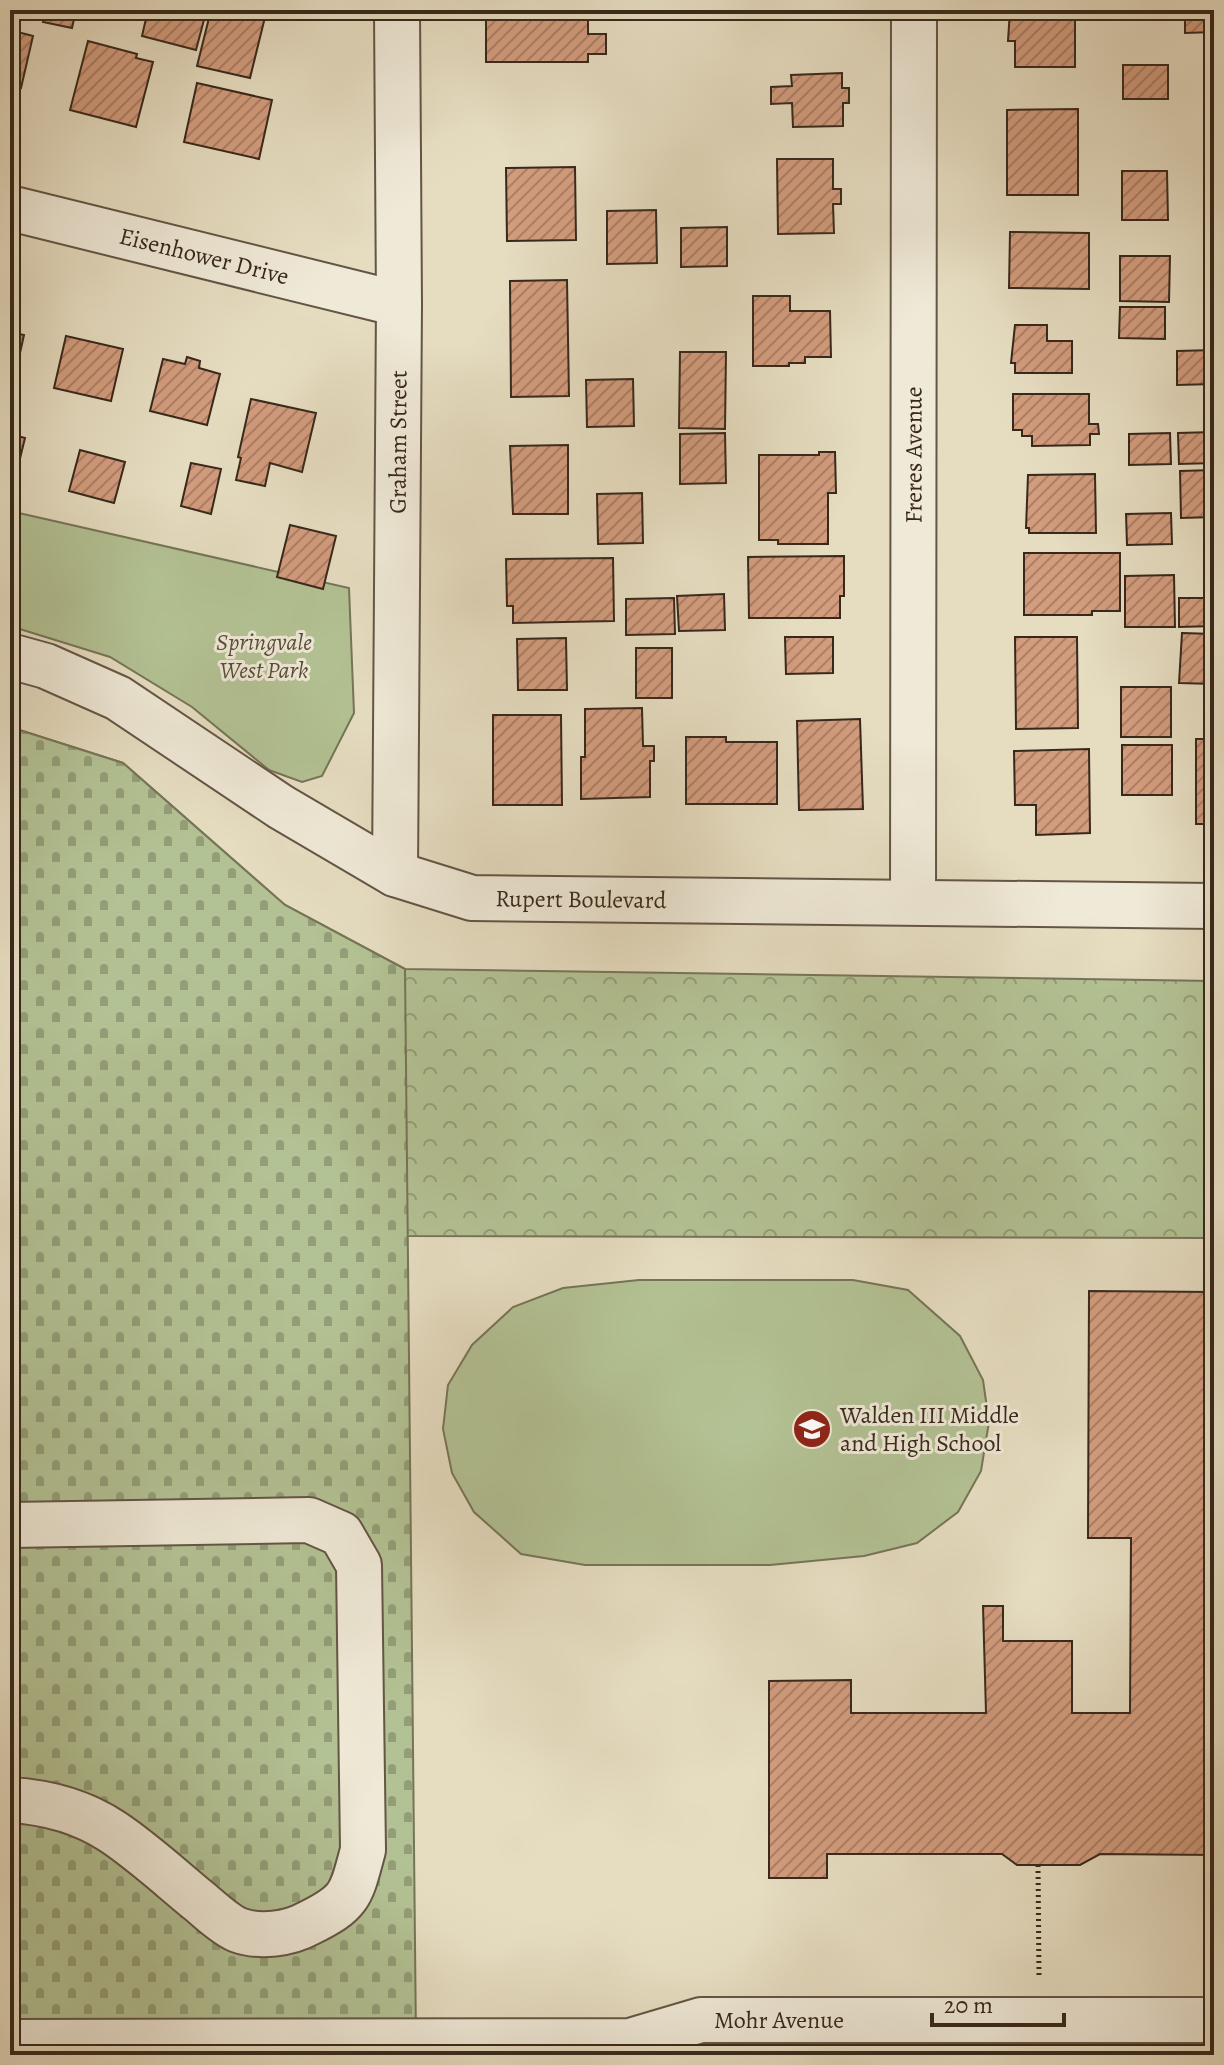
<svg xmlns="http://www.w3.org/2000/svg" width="1224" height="2065" font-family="Alegreya,serif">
<defs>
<pattern id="forest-crowns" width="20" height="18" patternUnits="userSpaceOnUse" patternTransform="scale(2)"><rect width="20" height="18" fill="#b3c294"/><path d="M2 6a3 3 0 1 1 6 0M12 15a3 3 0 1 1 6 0" fill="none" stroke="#939e78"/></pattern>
<pattern id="cemetery-stones" width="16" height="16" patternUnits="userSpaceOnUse" patternTransform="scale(2)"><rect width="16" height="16" fill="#b3c294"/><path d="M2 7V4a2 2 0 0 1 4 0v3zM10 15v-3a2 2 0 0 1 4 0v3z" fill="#939e78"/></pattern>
<pattern id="building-hatch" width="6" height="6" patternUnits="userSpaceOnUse" patternTransform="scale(2)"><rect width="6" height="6" fill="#d39c7d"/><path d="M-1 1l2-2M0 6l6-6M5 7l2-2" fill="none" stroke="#ac7f66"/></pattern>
</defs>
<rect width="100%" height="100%" fill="#e6ddc1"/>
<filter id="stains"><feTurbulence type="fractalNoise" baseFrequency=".0025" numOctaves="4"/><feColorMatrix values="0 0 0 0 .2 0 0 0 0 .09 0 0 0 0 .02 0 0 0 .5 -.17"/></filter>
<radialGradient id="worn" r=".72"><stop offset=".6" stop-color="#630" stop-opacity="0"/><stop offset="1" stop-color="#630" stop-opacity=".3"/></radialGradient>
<path fill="#b3c294" stroke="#767558" stroke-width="2" d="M 10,511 L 349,588 L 354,713 L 322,776 L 302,782 L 269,770 L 192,707 L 110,657 L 10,626 Z
M 639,1280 L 853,1280 L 908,1290 L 960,1336 L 983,1380 L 989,1422 L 981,1471 L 958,1512 L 917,1543 L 864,1556 L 770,1565 L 585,1565 L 521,1554 L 474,1512 L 452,1473 L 443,1429 L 448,1385 L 472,1345 L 513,1307 L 563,1288 Z"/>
<path fill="url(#forest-crowns)" stroke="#767558" stroke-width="2" d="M 10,727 L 123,763 L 285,905 L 405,969 L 1214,981 L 1214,1238 L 407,1236 L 212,1114 Z"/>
<path fill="url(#cemetery-stones)" stroke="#767558" stroke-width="2" d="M 10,727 L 123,763 L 285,905 L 405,969 L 416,2041 L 10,2042 Z"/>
<path fill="url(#building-hatch)" stroke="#38281c" stroke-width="2" d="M 46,10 L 76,10 L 72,28 L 43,22 Z
M 148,10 L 195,10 L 194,13 L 205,16 L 196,50 L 142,36 Z
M 211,10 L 251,10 L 266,13 L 250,78 L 197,66 Z
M 486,10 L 588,10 L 588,34 L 606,34 L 606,54 L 588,54 L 588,62 L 486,62 Z
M 1010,10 L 1075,10 L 1075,67 L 1015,67 L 1015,41 L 1008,41 Z
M 1185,10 L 1214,10 L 1214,32 L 1185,33 Z
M 10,30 L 33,36 L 21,88 L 10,85 Z
M 88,41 L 137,54 L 136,58 L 153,62 L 136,127 L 70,110 Z
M 1123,65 L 1168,65 L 1168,99 L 1123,99 Z
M 842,73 L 842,88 L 849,88 L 849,103 L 843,103 L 843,126 L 793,127 L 792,103 L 771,104 L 771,87 L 792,86 L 791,75 Z
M 197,83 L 272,100 L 259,159 L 184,142 Z
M 1078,109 L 1078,195 L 1007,195 L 1007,110 Z
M 777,159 L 833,159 L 833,189 L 841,189 L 841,204 L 833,204 L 834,233 L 778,234 Z
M 575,167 L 576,240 L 507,241 L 506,168 Z
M 1122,171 L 1167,171 L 1168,220 L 1122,220 Z
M 656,210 L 657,263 L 607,264 L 607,211 Z
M 727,227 L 727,266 L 681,267 L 681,228 Z
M 1010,232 L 1089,233 L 1089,289 L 1009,288 Z
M 1120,256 L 1170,256 L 1169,302 L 1120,301 Z
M 567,280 L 569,396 L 511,397 L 510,281 Z
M 753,296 L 790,296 L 790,311 L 830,311 L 831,357 L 805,357 L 805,363 L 789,363 L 789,366 L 753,366 Z
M 1120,307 L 1165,307 L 1165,339 L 1119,338 Z
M 1015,325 L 1047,325 L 1047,341 L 1072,341 L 1072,373 L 1015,373 L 1015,363 L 1011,363 Z
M 10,332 L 24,335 L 10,398 Z
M 66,336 L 123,349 L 111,401 L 54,388 Z
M 1214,350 L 1214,384 L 1177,385 L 1177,351 Z
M 680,352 L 726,352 L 725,429 L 679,428 Z
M 187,357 L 200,361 L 199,368 L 220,374 L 207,425 L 150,411 L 163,359 L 185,364 Z
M 633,379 L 634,426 L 587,427 L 586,380 Z
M 1013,394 L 1089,394 L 1089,424 L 1098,424 L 1099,434 L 1090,434 L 1090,445 L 1032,446 L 1032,436 L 1022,436 L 1022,430 L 1013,430 Z
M 251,399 L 316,413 L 302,472 L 270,463 L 265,486 L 236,480 L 241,458 L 238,457 Z
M 1214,432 L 1214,463 L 1179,464 L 1178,433 Z
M 725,433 L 726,483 L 680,484 L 680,434 Z
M 1170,433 L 1171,464 L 1129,465 L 1129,434 Z
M 10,434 L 25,438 L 14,483 L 10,482 Z
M 568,445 L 568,514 L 513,514 L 510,446 Z
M 80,450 L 125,462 L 114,503 L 69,491 Z
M 819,452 L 835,452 L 836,493 L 828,493 L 828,544 L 778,544 L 778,540 L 759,540 L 759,455 L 819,455 Z
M 191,463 L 221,469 L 211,514 L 181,506 Z
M 1214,470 L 1214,517 L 1181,518 L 1180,471 Z
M 1095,474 L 1096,533 L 1029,533 L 1029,528 L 1026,528 L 1028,475 Z
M 642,493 L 643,543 L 598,544 L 597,494 Z
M 1171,513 L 1172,544 L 1127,545 L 1126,514 Z
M 290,525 L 336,536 L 323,589 L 277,577 Z
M 1024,553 L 1120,553 L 1120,611 L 1092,611 L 1092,615 L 1024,615 Z
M 844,556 L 844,596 L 840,596 L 840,618 L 749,618 L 748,557 Z
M 613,558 L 614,621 L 513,623 L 513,606 L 507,606 L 506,559 Z
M 1174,575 L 1175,627 L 1125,627 L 1125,576 Z
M 724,594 L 725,630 L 679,631 L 677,596 Z
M 674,598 L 675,634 L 626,635 L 626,599 Z
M 1179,598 L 1214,598 L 1214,626 L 1179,627 Z
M 1182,633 L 1214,634 L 1214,684 L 1179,683 Z
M 785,637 L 833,637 L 833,673 L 786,674 Z
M 1015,637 L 1077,637 L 1078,728 L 1016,729 Z
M 566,638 L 567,690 L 518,690 L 517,639 Z
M 636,648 L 672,648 L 672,698 L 636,698 Z
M 1121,687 L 1171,687 L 1171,737 L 1121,737 Z
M 642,708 L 643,746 L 654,746 L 654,761 L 650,761 L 650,797 L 581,799 L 581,757 L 585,757 L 585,709 Z
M 493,715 L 561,715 L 562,805 L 493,805 Z
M 860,719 L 863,809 L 799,810 L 797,721 Z
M 686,737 L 726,737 L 726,742 L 777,742 L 777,804 L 686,804 Z
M 1196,739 L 1214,739 L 1214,824 L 1196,824 Z
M 1122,745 L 1172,745 L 1172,795 L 1122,795 Z
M 1089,749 L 1090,833 L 1036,835 L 1036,805 L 1015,805 L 1014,751 Z
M 1089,1291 L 1214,1292 L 1214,1855 L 1100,1854 L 1080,1865 L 1017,1865 L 1002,1854 L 827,1854 L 827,1878 L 769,1878 L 769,1681 L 851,1680 L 851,1713 L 986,1713 L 983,1606 L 1003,1606 L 1003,1641 L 1072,1641 L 1072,1713 L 1130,1713 L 1131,1538 L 1088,1538 Z"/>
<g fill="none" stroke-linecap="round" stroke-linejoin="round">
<g stroke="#645545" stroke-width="48">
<g id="minor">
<path id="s1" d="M 10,208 L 399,304"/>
<path id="s2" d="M 10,656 L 46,666 L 118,698 L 281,807 L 395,874 L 472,898 L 1214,906"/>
<path id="s3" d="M 395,874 L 399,304 L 397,10"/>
<path id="s4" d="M 913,901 L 914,10"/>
<path d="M 10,1525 L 309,1520 L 341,1534 L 359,1565 L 363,1850 C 351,1894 352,1902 309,1923 C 289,1934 260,1938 238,1930 C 224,1924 210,1910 199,1901 C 171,1878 143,1852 113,1832 C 83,1812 46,1802 10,1800"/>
<path id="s5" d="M 10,2042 L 630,2041 L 701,2020 L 1214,2020"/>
</g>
</g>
<path stroke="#38281c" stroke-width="5" stroke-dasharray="2 4" stroke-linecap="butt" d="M 1038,1865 L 1039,1976"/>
<use href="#minor" stroke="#efe9d7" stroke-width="44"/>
</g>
<defs>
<g id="school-disc" transform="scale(2)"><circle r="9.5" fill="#8f2418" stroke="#efe9d7"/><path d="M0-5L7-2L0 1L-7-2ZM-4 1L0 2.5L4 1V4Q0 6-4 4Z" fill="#fff"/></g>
</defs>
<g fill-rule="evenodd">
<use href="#school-disc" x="812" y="1429"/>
</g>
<g text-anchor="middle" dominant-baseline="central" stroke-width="6" stroke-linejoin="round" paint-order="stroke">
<g font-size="24" fill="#38281c" stroke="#efe9d7">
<text stroke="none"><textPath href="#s1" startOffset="200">Eisenhower Drive</textPath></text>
<text stroke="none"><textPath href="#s3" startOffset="432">Graham Street</textPath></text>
<text stroke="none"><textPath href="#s4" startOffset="446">Freres Avenue</textPath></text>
<text stroke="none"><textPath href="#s2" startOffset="634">Rupert Boulevard</textPath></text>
<text stroke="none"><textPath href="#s5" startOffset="772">Mohr Avenue</textPath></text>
</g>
<g font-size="24" font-style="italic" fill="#574e3a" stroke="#efe9d7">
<text x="264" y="642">Springvale<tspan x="264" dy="28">West Park</tspan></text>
</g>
<g font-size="24" fill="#38281c" stroke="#efe9d7" text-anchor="start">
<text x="840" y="1415">Walden III Middle<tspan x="840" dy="28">and High School</tspan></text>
</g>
</g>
<rect width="1224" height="2065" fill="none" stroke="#e6ddc1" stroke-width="40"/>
<rect x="12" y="12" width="1200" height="2041" fill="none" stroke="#38281c" stroke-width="4"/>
<rect x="20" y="20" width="1184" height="2025" fill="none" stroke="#38281c" stroke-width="2"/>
<path d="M932 2013v12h132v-12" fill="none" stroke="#38281c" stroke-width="4"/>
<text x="944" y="2013" font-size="24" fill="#38281c" stroke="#efe9d7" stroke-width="6" paint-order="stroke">20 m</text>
<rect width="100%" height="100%" filter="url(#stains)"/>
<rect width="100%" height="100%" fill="url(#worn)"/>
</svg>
